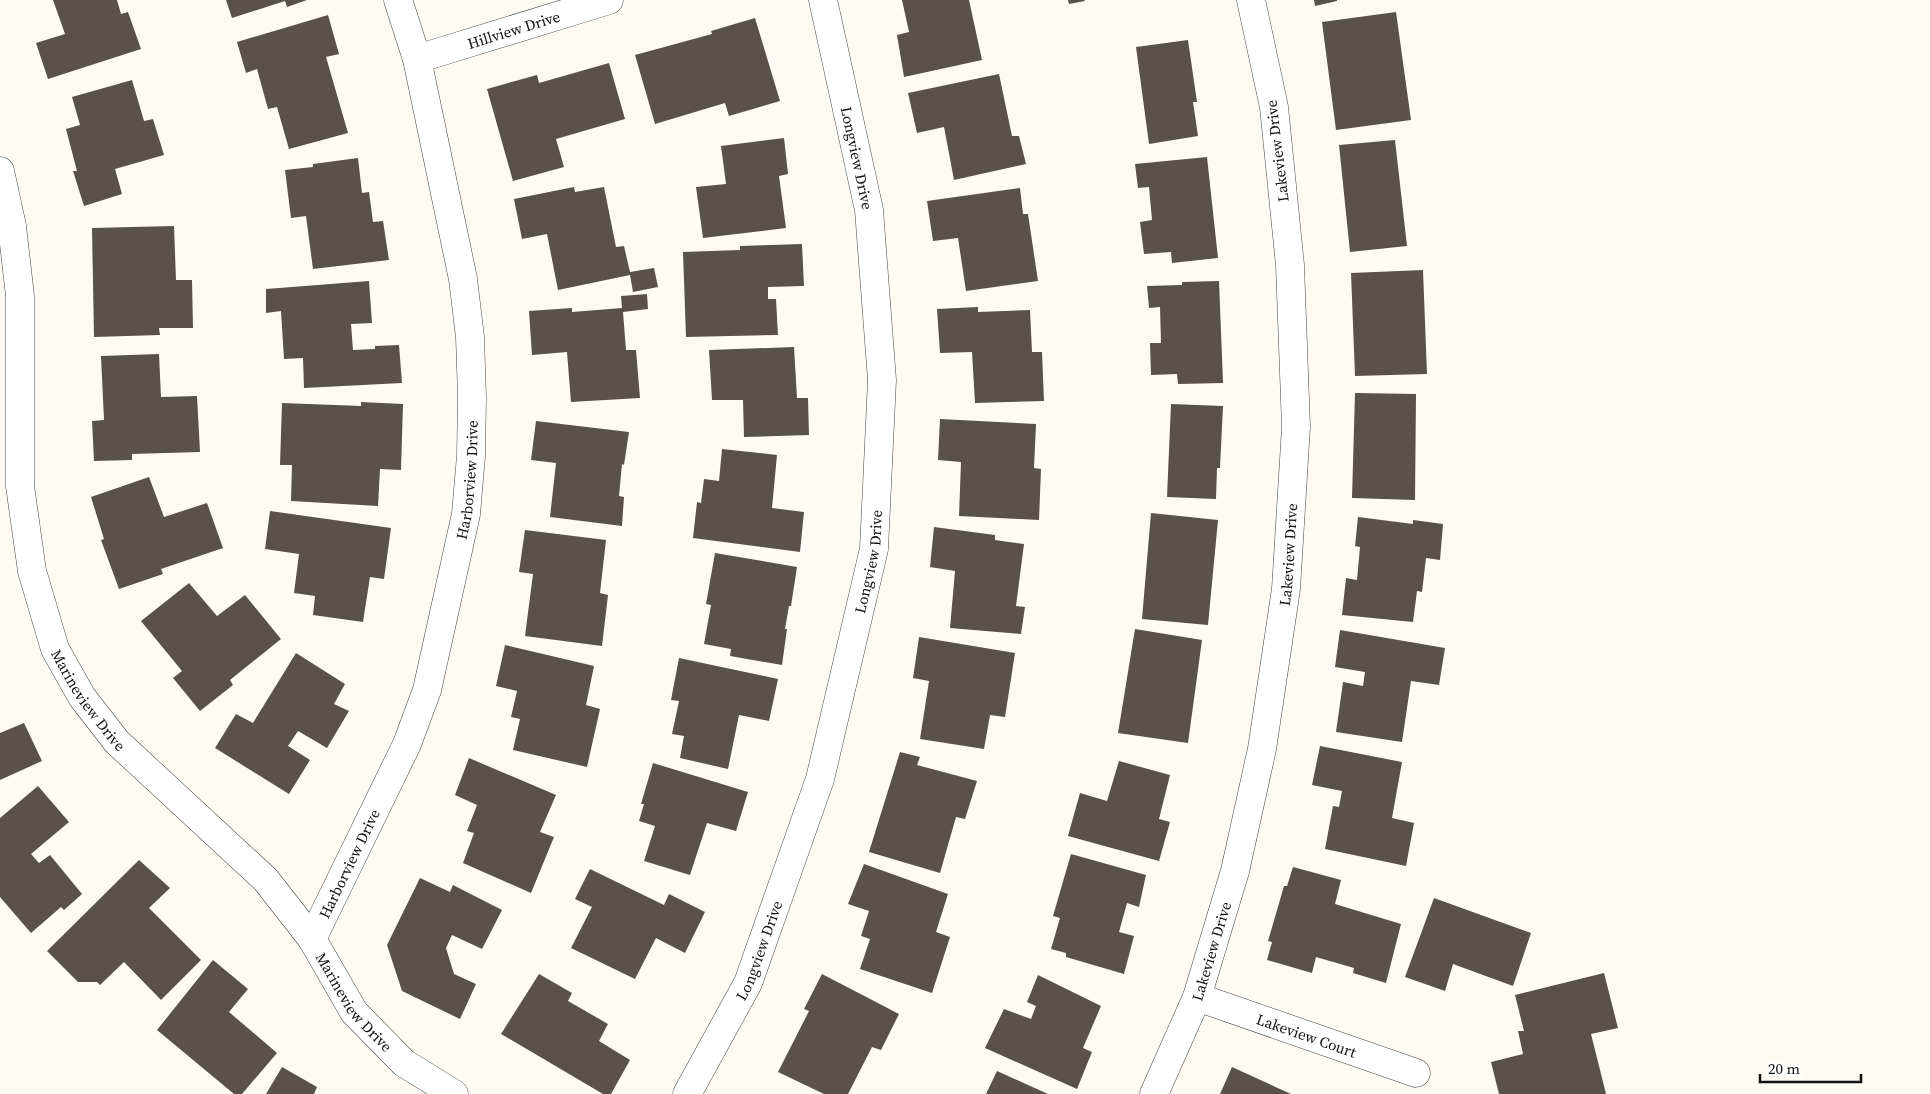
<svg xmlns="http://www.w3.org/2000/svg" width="1930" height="1094" font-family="'Source Serif 4',serif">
<rect width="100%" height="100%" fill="#fffbf4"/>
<path fill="#5a504c" d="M 53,0 L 117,0 L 121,14 L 128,12 L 141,49 L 48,79 L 36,43 L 65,34 Z
M 226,0 L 307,0 L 287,7 L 285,1 L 232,18 Z
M 902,0 L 969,0 L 982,60 L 904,77 L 897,35 L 909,32 Z
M 1068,0 L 1084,0 L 1085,1 L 1069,4 Z
M 1314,0 L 1337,0 L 1337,1 L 1315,6 Z
M 1396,12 L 1411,120 L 1336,130 L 1322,22 Z
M 328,15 L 339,54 L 326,57 L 348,133 L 289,149 L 277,107 L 268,109 L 257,69 L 246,73 L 237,42 Z
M 755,18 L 780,101 L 729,116 L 725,103 L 655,124 L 635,55 L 712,34 L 711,31 Z
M 1188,40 L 1197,102 L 1193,102 L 1198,136 L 1149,144 L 1136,47 Z
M 609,63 L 625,119 L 556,139 L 564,167 L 513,181 L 487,89 L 537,75 L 539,83 Z
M 999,74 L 1012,136 L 1019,136 L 1026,164 L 954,180 L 944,127 L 917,133 L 908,93 Z
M 132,80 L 144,121 L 153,119 L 164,155 L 115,169 L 122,194 L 84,206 L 73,171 L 77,171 L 66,129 L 80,125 L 72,97 Z
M 784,138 L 788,174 L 779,176 L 786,228 L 703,238 L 696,187 L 726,184 L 721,146 Z
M 1395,140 L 1407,246 L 1350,252 L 1339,145 Z
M 1207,157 L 1218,258 L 1172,263 L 1171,252 L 1144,254 L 1140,222 L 1152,220 L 1149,187 L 1138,188 L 1135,164 Z
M 358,158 L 362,193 L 369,192 L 373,222 L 383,221 L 389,260 L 313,269 L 306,216 L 291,218 L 285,170 L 313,167 L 313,164 Z
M 574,187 L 575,192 L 604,187 L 616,247 L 624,246 L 630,272 L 654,268 L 658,287 L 633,292 L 630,275 L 558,290 L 547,234 L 522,239 L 514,199 Z
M 1020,188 L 1023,214 L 1028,214 L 1038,281 L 966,291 L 958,238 L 933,241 L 927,201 Z
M 174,226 L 176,280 L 192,280 L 193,328 L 159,328 L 160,335 L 94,337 L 92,228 Z
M 802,244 L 804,286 L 768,287 L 768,299 L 776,299 L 778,335 L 686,337 L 683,252 L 740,250 L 740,246 Z
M 1423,270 L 1427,374 L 1355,376 L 1351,273 Z
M 369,281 L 372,323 L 351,324 L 353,350 L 375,349 L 375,346 L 399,345 L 402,383 L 304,388 L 303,358 L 284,359 L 281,311 L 266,313 L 266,289 Z
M 1219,281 L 1223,383 L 1178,384 L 1177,374 L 1151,375 L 1150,343 L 1161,343 L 1160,307 L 1149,308 L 1147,286 L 1182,285 L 1182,282 Z
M 647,294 L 648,309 L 623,312 L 626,350 L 636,350 L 640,398 L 571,402 L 567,352 L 532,355 L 529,311 L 572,308 L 572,312 L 622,308 L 621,296 Z
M 978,307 L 978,312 L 1030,310 L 1032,352 L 1042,352 L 1044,401 L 975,403 L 972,352 L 940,353 L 937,309 Z
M 794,347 L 797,398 L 808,398 L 809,435 L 744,437 L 743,400 L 712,400 L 709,350 Z
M 159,354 L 161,397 L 197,396 L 200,452 L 132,454 L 132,460 L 94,461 L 92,421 L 104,420 L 101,356 Z
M 1355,393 L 1416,394 L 1415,500 L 1352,498 Z
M 361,402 L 403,404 L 401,470 L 380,469 L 378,506 L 291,501 L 292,465 L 280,465 L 282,403 L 361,406 Z
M 1171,404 L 1223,406 L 1220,468 L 1217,468 L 1216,499 L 1167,497 Z
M 940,419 L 1036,424 L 1034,468 L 1041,469 L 1039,520 L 959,516 L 961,462 L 938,460 Z
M 536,421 L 629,432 L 624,465 L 622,464 L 619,496 L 624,497 L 622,526 L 550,517 L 556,463 L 531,460 Z
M 722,449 L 777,455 L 772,508 L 804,512 L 800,552 L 693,538 L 697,502 L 701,503 L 704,479 L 719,481 Z
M 149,477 L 164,517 L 207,503 L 223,548 L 161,569 L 163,574 L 119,589 L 101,540 L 104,539 L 91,497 Z
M 270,511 L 391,528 L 384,579 L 370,577 L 363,622 L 313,615 L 315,596 L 294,593 L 299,554 L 265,549 Z
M 1151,513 L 1218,520 L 1208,625 L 1142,619 Z
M 1358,517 L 1413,524 L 1413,520 L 1443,524 L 1440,560 L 1426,558 L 1422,592 L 1417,591 L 1413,622 L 1342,615 L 1346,578 L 1357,580 L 1360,547 L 1355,546 Z
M 934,527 L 995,535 L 995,540 L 1024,544 L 1016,606 L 1025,607 L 1021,634 L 950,628 L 955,571 L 930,567 Z
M 525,530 L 606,540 L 600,593 L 608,595 L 602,646 L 525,636 L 533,574 L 519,572 Z
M 715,553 L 797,567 L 791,606 L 789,606 L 785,629 L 787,629 L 782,665 L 730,656 L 731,649 L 704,644 L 711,605 L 706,604 Z
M 189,583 L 217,616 L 245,595 L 281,639 L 230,680 L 233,685 L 200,711 L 173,678 L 182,671 L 141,621 Z
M 1135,629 L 1202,640 L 1188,743 L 1118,733 Z
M 1340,630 L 1445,648 L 1439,685 L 1411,681 L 1402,742 L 1336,732 L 1343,682 L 1363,686 L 1365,672 L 1335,667 Z
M 919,637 L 1015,653 L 1005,717 L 990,715 L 984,749 L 920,739 L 929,681 L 913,678 Z
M 505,645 L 594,666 L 586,705 L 600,709 L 587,767 L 513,750 L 520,719 L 511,717 L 517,691 L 496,686 Z
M 296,653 L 345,684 L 334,704 L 349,711 L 327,748 L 298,731 L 288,746 L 310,760 L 289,794 L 215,748 L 236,714 L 253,723 Z
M 679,658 L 778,679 L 769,721 L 739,715 L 728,769 L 680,758 L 684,736 L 672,734 L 679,701 L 671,700 Z
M 24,723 L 42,761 L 0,780 L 0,733 Z
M 1320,746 L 1402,762 L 1392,818 L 1414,823 L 1406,866 L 1325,849 L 1333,806 L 1339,807 L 1342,791 L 1312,785 Z
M 900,752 L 920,757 L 917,765 L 977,781 L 965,819 L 956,817 L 940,873 L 869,852 Z
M 469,758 L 556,795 L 540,832 L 554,837 L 531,893 L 463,863 L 474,833 L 467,831 L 477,805 L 455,795 Z
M 1119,761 L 1170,775 L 1159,819 L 1170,822 L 1159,861 L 1068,836 L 1080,793 L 1107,801 Z
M 653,763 L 748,792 L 736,831 L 707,823 L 690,875 L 644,861 L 655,826 L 639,821 L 644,804 L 641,804 Z
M 38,786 L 69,822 L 31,854 L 39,863 L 50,855 L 82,894 L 64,910 L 61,907 L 31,933 L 0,897 L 0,818 Z
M 1071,854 L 1146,875 L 1139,907 L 1127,903 L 1119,932 L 1134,936 L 1124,974 L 1066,957 L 1066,953 L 1051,949 L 1060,918 L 1053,916 Z
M 139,860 L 170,888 L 149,908 L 201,960 L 161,1000 L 124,962 L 100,985 L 97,982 L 78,982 L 47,951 Z
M 864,864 L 948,894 L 936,932 L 950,937 L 932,993 L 860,969 L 870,939 L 861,936 L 869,911 L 848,904 Z
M 1293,867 L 1341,880 L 1335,904 L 1401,924 L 1386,983 L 1353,973 L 1354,968 L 1316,957 L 1312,973 L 1267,960 L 1272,942 L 1268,941 L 1284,886 L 1287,886 Z
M 590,869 L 664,905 L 669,894 L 705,912 L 685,953 L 656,938 L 635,979 L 571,948 L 592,907 L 575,899 Z
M 420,878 L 450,892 L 453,885 L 502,910 L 482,949 L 452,935 L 446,948 L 454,974 L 476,984 L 460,1019 L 402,991 L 387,945 Z
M 1434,898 L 1531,933 L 1513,986 L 1453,964 L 1445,991 L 1405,977 Z
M 213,960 L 248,989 L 229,1012 L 277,1053 L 242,1094 L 234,1094 L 157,1030 Z
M 1604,973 L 1618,1028 L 1591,1034 L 1606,1094 L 1499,1094 L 1491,1062 L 1523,1054 L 1518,1031 L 1524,1031 L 1515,995 Z
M 539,974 L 572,993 L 568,1001 L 608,1024 L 599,1041 L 630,1060 L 611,1094 L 603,1094 L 501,1034 Z
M 822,974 L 899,1014 L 881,1050 L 872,1047 L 848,1094 L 824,1094 L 778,1072 L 809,1011 L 804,1009 Z
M 1038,975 L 1101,1006 L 1083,1048 L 1092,1052 L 1077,1089 L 985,1048 L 1004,1009 L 1031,1019 L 1036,1006 L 1027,1002 Z
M 282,1067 L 317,1087 L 314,1094 L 266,1094 Z
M 1232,1067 L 1291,1094 L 1220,1094 Z
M 997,1071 L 1048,1094 L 986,1094 Z"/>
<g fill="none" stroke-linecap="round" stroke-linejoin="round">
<g stroke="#444" stroke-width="29">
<g id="minor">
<path id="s1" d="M 417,59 L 609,0"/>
<path id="s2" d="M 0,171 L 12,226 L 20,296 L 20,486 L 32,571 L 55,649 L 82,697 L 117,742 L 266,880 L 312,939 L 354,1012 L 404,1063 L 454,1094"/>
<path id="s3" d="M 312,939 L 407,744 L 427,690 L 466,514 L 471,456 L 472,397 L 470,337 L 463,279 L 417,59 L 398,0"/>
<path id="s4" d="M 1197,997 L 1416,1073"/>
<path id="s5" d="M 687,1094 L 748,983 L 820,779 L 874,549 L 882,380 L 869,210 L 823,0"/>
<path id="s6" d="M 1154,1094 L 1197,997 L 1235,871 L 1262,749 L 1286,589 L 1296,427 L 1290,265 L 1274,107 L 1251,0"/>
</g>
</g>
<use href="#minor" stroke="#fff" stroke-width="28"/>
</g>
<g text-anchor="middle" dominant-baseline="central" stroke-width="5" stroke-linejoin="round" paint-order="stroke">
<g font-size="15" fill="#111" stroke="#fff">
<text stroke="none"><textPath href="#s1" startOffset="101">Hillview Drive</textPath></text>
<text transform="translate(1277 151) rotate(-97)">Lakeview Drive</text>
<text transform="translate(857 158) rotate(78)">Longview Drive</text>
<text stroke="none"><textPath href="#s3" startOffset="489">Harborview Drive</textPath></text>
<text stroke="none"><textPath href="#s6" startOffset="559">Lakeview Drive</textPath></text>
<text stroke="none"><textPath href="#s5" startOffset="566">Longview Drive</textPath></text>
<text stroke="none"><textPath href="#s2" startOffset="545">Marineview Drive</textPath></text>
<text stroke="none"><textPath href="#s3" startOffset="84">Harborview Drive</textPath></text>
<text stroke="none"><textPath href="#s5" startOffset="161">Longview Drive</textPath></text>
<text stroke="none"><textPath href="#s6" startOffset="154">Lakeview Drive</textPath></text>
<text stroke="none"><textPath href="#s2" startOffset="950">Marineview Drive</textPath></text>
<text stroke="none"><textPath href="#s4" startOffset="116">Lakeview Court</textPath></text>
</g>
</g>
<path d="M1760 1074v8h101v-8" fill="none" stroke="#111111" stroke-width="2.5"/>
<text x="1768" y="1074" font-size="15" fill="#111111" stroke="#ffffff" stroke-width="4" paint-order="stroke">20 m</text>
</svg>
